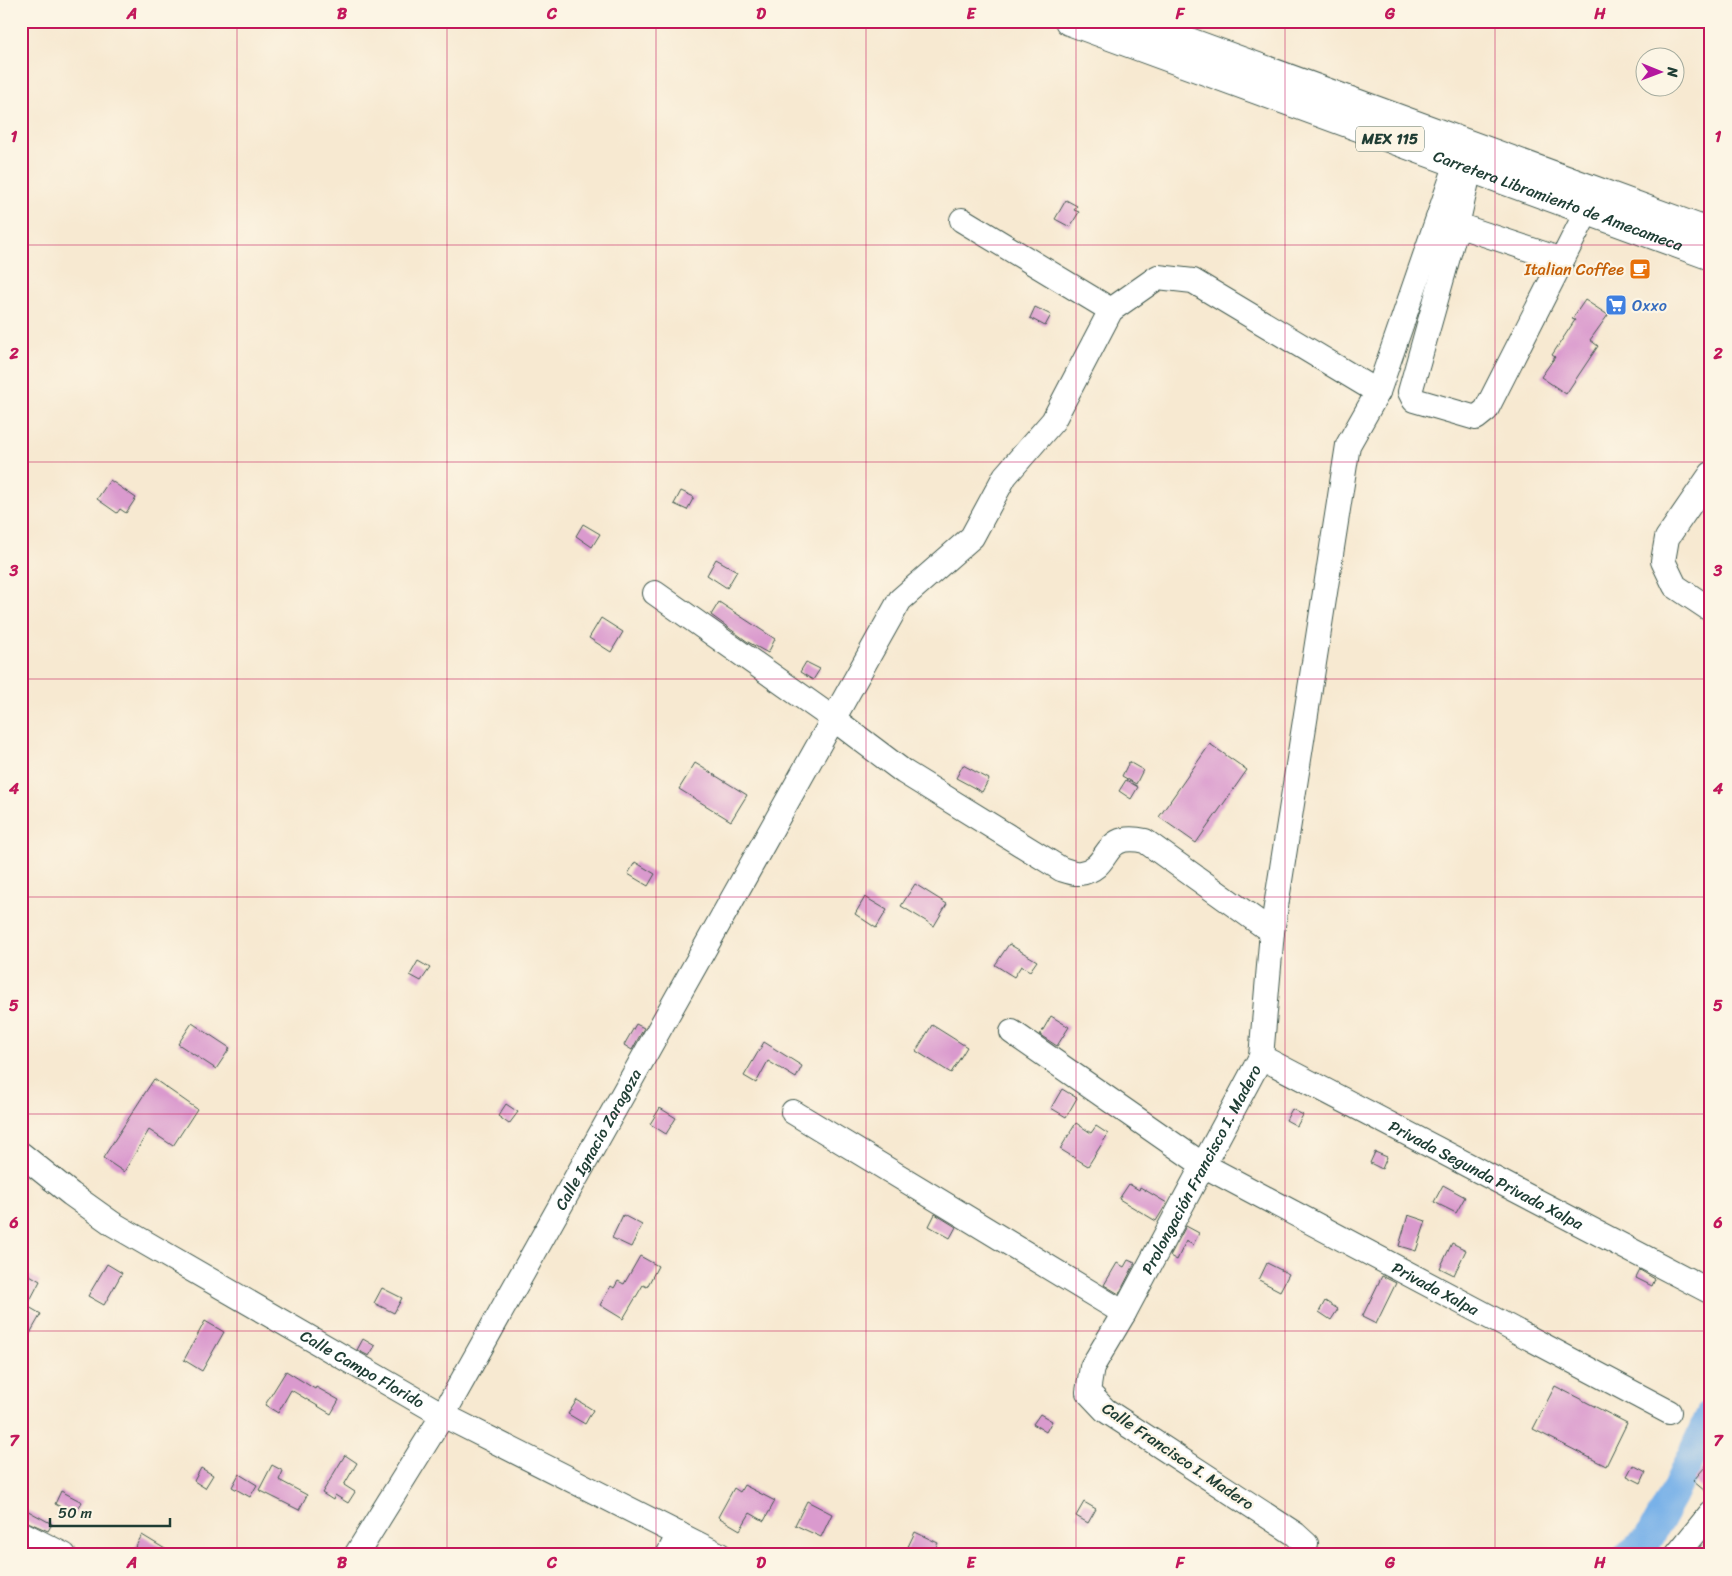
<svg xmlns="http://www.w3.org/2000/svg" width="1732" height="1576" font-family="Sriracha,sans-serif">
<rect width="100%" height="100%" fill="#fcf5e5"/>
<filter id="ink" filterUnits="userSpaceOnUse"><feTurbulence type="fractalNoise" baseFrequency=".02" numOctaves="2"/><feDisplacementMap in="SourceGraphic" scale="10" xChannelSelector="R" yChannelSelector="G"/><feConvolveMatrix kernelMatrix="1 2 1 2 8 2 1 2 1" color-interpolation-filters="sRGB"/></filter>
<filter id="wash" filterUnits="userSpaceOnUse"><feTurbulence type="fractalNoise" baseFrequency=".0096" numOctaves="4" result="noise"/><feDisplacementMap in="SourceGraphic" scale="20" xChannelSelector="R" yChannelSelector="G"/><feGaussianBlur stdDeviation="1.12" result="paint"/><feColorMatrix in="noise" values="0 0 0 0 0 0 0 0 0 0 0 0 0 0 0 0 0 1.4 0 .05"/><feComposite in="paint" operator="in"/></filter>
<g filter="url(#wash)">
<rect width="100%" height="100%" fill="#f7e9d1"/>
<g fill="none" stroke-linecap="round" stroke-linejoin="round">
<path stroke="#78b1e8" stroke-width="29" d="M 1628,1555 L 1649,1539 L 1673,1495 L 1711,1413"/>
</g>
<g id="blocks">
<path fill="#da9ace" d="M 1066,200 L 1077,206 L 1074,210 L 1079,212 L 1070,227 L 1055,219 Z
M 1585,300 L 1608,315 L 1590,340 L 1598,346 L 1566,394 L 1541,377 L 1555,357 L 1552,355 L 1575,320 L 1572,319 Z
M 1035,307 L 1051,315 L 1045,326 L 1030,318 Z
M 110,480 L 136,498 L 126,513 L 120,509 L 117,513 L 97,499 Z
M 681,491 L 694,497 L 687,510 L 674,504 Z
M 583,524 L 600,534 L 592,547 L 576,536 Z
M 716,559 L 737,571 L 727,588 L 707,575 Z
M 719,602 L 775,639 L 768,653 L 748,642 L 711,615 Z
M 601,618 L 623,632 L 611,652 L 589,638 Z
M 806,662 L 820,669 L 813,680 L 800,672 Z
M 1210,744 L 1247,770 L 1196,843 L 1159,817 Z
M 1129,762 L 1143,770 L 1136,784 L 1122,776 Z
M 695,763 L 747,795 L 731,821 L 679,789 Z
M 963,765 L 989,779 L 982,792 L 956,778 Z
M 1126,780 L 1138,787 L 1131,799 L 1119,791 Z
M 635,862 L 655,874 L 648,886 L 628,874 Z
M 915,884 L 947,904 L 934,926 L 901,906 Z
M 865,897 L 887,910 L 876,928 L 855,914 Z
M 1009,944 L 1037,961 L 1030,971 L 1021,966 L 1014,977 L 995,965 Z
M 418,961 L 430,968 L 421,981 L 410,975 Z
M 1051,1016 L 1069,1027 L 1057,1046 L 1040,1035 Z
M 192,1023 L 230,1048 L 216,1069 L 178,1044 Z
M 636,1024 L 644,1028 L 632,1050 L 624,1045 Z
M 932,1025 L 967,1047 L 951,1073 L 916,1051 Z
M 764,1042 L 802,1066 L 796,1078 L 768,1061 L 756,1083 L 744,1076 Z
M 154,1079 L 197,1109 L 173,1146 L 149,1130 L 124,1172 L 103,1158 Z
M 1062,1089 L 1077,1098 L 1066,1117 L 1051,1108 Z
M 506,1104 L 518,1112 L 509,1124 L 498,1116 Z
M 660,1108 L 676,1118 L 666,1134 L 650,1124 Z
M 1292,1109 L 1303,1115 L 1297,1126 L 1286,1120 Z
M 1076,1123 L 1091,1133 L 1096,1126 L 1108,1134 L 1088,1166 L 1060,1149 Z
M 1375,1152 L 1387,1157 L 1382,1169 L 1370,1163 Z
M 1129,1184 L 1139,1190 L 1140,1187 L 1167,1203 L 1156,1221 L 1119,1199 Z
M 1443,1185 L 1465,1197 L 1456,1213 L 1434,1202 Z
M 935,1214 L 956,1227 L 950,1238 L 929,1226 Z
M 623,1215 L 642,1225 L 631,1247 L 612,1238 Z
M 1408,1215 L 1426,1221 L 1416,1251 L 1399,1246 Z
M 1186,1226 L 1199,1233 L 1193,1245 L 1186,1241 L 1177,1260 L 1170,1256 Z
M 1452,1243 L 1466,1250 L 1454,1275 L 1440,1268 Z
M 640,1256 L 658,1266 L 647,1287 L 643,1285 L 623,1319 L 600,1305 L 611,1286 L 614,1288 L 618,1281 L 624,1284 Z
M 1128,1260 L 1135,1263 L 1119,1294 L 1104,1285 L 1117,1263 L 1124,1267 Z
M 1267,1263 L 1289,1274 L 1280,1291 L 1259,1280 Z
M 107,1264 L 122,1273 L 104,1305 L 88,1296 Z
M 1640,1270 L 1655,1279 L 1652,1286 L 1636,1278 Z
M 28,1274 L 40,1281 L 27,1306 L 41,1314 L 21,1349 L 21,1286 Z
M 1382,1276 L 1396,1283 L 1376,1324 L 1362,1317 Z
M 382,1288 L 402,1298 L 394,1313 L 374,1303 Z
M 1325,1301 L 1338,1309 L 1331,1320 L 1319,1312 Z
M 205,1321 L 224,1332 L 202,1371 L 184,1360 Z
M 363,1339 L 375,1346 L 369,1356 L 357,1350 Z
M 286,1371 L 315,1389 L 316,1387 L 339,1400 L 331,1414 L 291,1390 L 278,1413 L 265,1405 Z
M 1555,1386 L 1627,1423 L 1606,1466 L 1533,1429 Z
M 577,1400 L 593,1410 L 585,1424 L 568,1414 Z
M 1040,1414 L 1052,1421 L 1046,1432 L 1033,1424 Z
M 345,1455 L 357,1463 L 344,1485 L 355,1492 L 348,1503 L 335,1495 L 333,1500 L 322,1493 Z
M 1711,1460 L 1711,1484 L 1705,1491 L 1693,1481 Z
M 272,1465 L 283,1471 L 279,1480 L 307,1495 L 299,1510 L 259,1490 Z
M 1633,1465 L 1646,1472 L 1641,1483 L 1627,1476 Z
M 201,1468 L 213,1475 L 205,1488 L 194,1481 Z
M 239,1474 L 257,1485 L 250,1497 L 232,1487 Z
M 744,1485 L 775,1501 L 764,1521 L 750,1513 L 740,1530 L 718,1517 L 734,1488 L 740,1492 Z
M 61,1491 L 82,1502 L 75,1514 L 55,1504 Z
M 807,1501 L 832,1514 L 821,1537 L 795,1525 Z
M 1084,1502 L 1096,1509 L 1088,1523 L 1076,1516 Z
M 21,1507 L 52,1524 L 48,1531 L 21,1519 Z
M 915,1532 L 938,1543 L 932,1555 L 904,1555 Z
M 142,1535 L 175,1555 L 131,1555 Z"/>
</g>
</g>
<g filter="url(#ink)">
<use href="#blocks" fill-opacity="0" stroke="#3f574c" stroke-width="1"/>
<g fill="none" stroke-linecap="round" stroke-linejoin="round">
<g stroke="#3f574c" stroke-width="26">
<g id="minor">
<path d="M 1470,168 L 1457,225 L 1410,392 L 1414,400 L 1476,418 L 1486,410 L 1587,211"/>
<path d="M 962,220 L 1111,310"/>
<path d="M 1457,225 L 1562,260"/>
<path d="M 1711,474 L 1667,538 L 1663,561 L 1675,586 L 1711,610"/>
<path d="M 655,593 L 835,720 L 904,772 L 1061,869 C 1067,871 1075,874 1080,873 C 1114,868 1098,831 1145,841 L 1272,932"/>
<path id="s1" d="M 1012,1032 L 1203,1165 L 1669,1412"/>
<path id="s2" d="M 1261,1057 L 1711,1292"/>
<path d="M 793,1112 L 1124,1313"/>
<path id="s3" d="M 21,1154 L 71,1194 L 113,1224 L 443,1415 L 720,1555"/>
<path d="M 21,1533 L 64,1555"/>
<path id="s4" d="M 356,1555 L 443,1415 L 900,600 L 972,537 L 1005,476 L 1053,421 L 1111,310 L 1158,277 L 1193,281 L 1378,392"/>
<path d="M 668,1555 L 679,1534"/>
<path id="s5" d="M 1303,1555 L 1306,1544 L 1295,1534 L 1105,1410 L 1088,1392 L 1092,1367 L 1124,1313 L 1261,1057 L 1272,932 L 1348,445 L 1378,392 L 1457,163"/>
<path d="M 1677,1555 L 1711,1513"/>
</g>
</g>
<g stroke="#3f574c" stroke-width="30">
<g id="major">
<path id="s6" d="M 1069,21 L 1711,256"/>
<path d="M 1132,21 L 1711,233"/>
</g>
</g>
<use href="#minor" stroke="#fff" stroke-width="24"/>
<use href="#major" stroke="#fff" stroke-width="28"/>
</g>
</g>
<path fill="none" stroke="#c2185b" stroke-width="1" stroke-opacity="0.55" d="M 237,21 L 237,1555M 447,21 L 447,1555M 656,21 L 656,1555M 866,21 L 866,1555M 1076,21 L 1076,1555M 1285,21 L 1285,1555M 1495,21 L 1495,1555M 21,245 L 1711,245M 21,462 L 1711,462M 21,679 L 1711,679M 21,897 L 1711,897M 21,1114 L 1711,1114M 21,1331 L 1711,1331"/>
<defs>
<g id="cafe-square" transform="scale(1.125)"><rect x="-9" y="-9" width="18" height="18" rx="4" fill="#e8710a" stroke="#fcf5e5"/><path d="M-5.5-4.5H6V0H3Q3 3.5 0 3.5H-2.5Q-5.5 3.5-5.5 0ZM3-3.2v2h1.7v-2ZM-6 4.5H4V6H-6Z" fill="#fff"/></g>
<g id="supermarket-square" transform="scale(1.125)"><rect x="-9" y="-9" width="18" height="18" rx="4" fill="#3f7fe0" stroke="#fcf5e5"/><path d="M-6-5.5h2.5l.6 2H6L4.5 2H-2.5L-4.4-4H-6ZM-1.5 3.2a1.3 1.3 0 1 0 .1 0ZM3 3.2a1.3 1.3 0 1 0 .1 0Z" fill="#fff"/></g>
</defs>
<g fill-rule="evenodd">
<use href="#cafe-square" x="1640" y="269"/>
<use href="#supermarket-square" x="1616" y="305"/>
</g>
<g text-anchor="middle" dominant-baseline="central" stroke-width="4.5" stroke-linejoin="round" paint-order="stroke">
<rect fill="#fcf5e5" stroke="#617469" stroke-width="1" x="1356" y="126.5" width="68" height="25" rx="4"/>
<g font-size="15" font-weight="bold" fill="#1f3d34">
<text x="1390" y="139">MEX 115</text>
</g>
<g font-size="16" fill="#1f3d34" stroke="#fcf5e5">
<text stroke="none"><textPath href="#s6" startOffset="521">Carretera Libramiento de Amecameca</textPath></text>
<text stroke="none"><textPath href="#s4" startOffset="481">Calle Ignacio Zaragoza</textPath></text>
<text stroke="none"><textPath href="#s5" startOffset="529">Prolongación Francisco I. Madero</textPath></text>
<text stroke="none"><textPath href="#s2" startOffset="254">Privada Segunda Privada Xalpa</textPath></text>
<text stroke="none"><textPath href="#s1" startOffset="496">Privada Xalpa</textPath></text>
<text stroke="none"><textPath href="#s3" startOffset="404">Calle Campo Florido</textPath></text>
<text transform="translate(1178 1456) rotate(34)">Calle Francisco I. Madero</text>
</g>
<g font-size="16" fill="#c56008" stroke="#fcf5e5" text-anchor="end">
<text x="1624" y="269">Italian Coffee</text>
</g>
<g font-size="16" fill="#366cbe" stroke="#fcf5e5" text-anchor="start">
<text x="1632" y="305">Oxxo</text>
</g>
</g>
<rect width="1732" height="1576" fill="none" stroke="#fcf5e5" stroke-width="55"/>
<g transform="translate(1660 72) rotate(91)"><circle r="24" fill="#fcf5e5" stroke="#a4ab9e"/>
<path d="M0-4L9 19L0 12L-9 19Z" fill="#b5179e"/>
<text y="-8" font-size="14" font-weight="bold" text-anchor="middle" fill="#1f3d34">N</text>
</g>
<path d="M50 1518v8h120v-8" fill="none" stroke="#1f3d34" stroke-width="2.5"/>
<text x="58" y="1518" font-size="15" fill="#1f3d34" stroke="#fcf5e5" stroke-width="4" paint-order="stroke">50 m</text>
<rect x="28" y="28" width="1676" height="1520" fill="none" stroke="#c2185b" stroke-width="2"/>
<g font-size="16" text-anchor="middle" font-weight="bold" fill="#c2185b">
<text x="132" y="19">A</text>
<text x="342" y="19">B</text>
<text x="552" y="19">C</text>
<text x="761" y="19">D</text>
<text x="971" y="19">E</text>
<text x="1180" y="19">F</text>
<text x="1390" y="19">G</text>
<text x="1600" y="19">H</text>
<text x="14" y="142">1</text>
<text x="1718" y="142">1</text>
<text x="14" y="359">2</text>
<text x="1718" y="359">2</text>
<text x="14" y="576">3</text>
<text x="1718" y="576">3</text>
<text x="14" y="794">4</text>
<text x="1718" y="794">4</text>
<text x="14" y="1011">5</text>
<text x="1718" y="1011">5</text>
<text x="14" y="1228">6</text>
<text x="1718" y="1228">6</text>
<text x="14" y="1446">7</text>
<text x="1718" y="1446">7</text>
<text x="132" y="1568">A</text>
<text x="342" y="1568">B</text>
<text x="552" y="1568">C</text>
<text x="761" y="1568">D</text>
<text x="971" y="1568">E</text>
<text x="1180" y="1568">F</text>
<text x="1390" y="1568">G</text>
<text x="1600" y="1568">H</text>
</g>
</svg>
